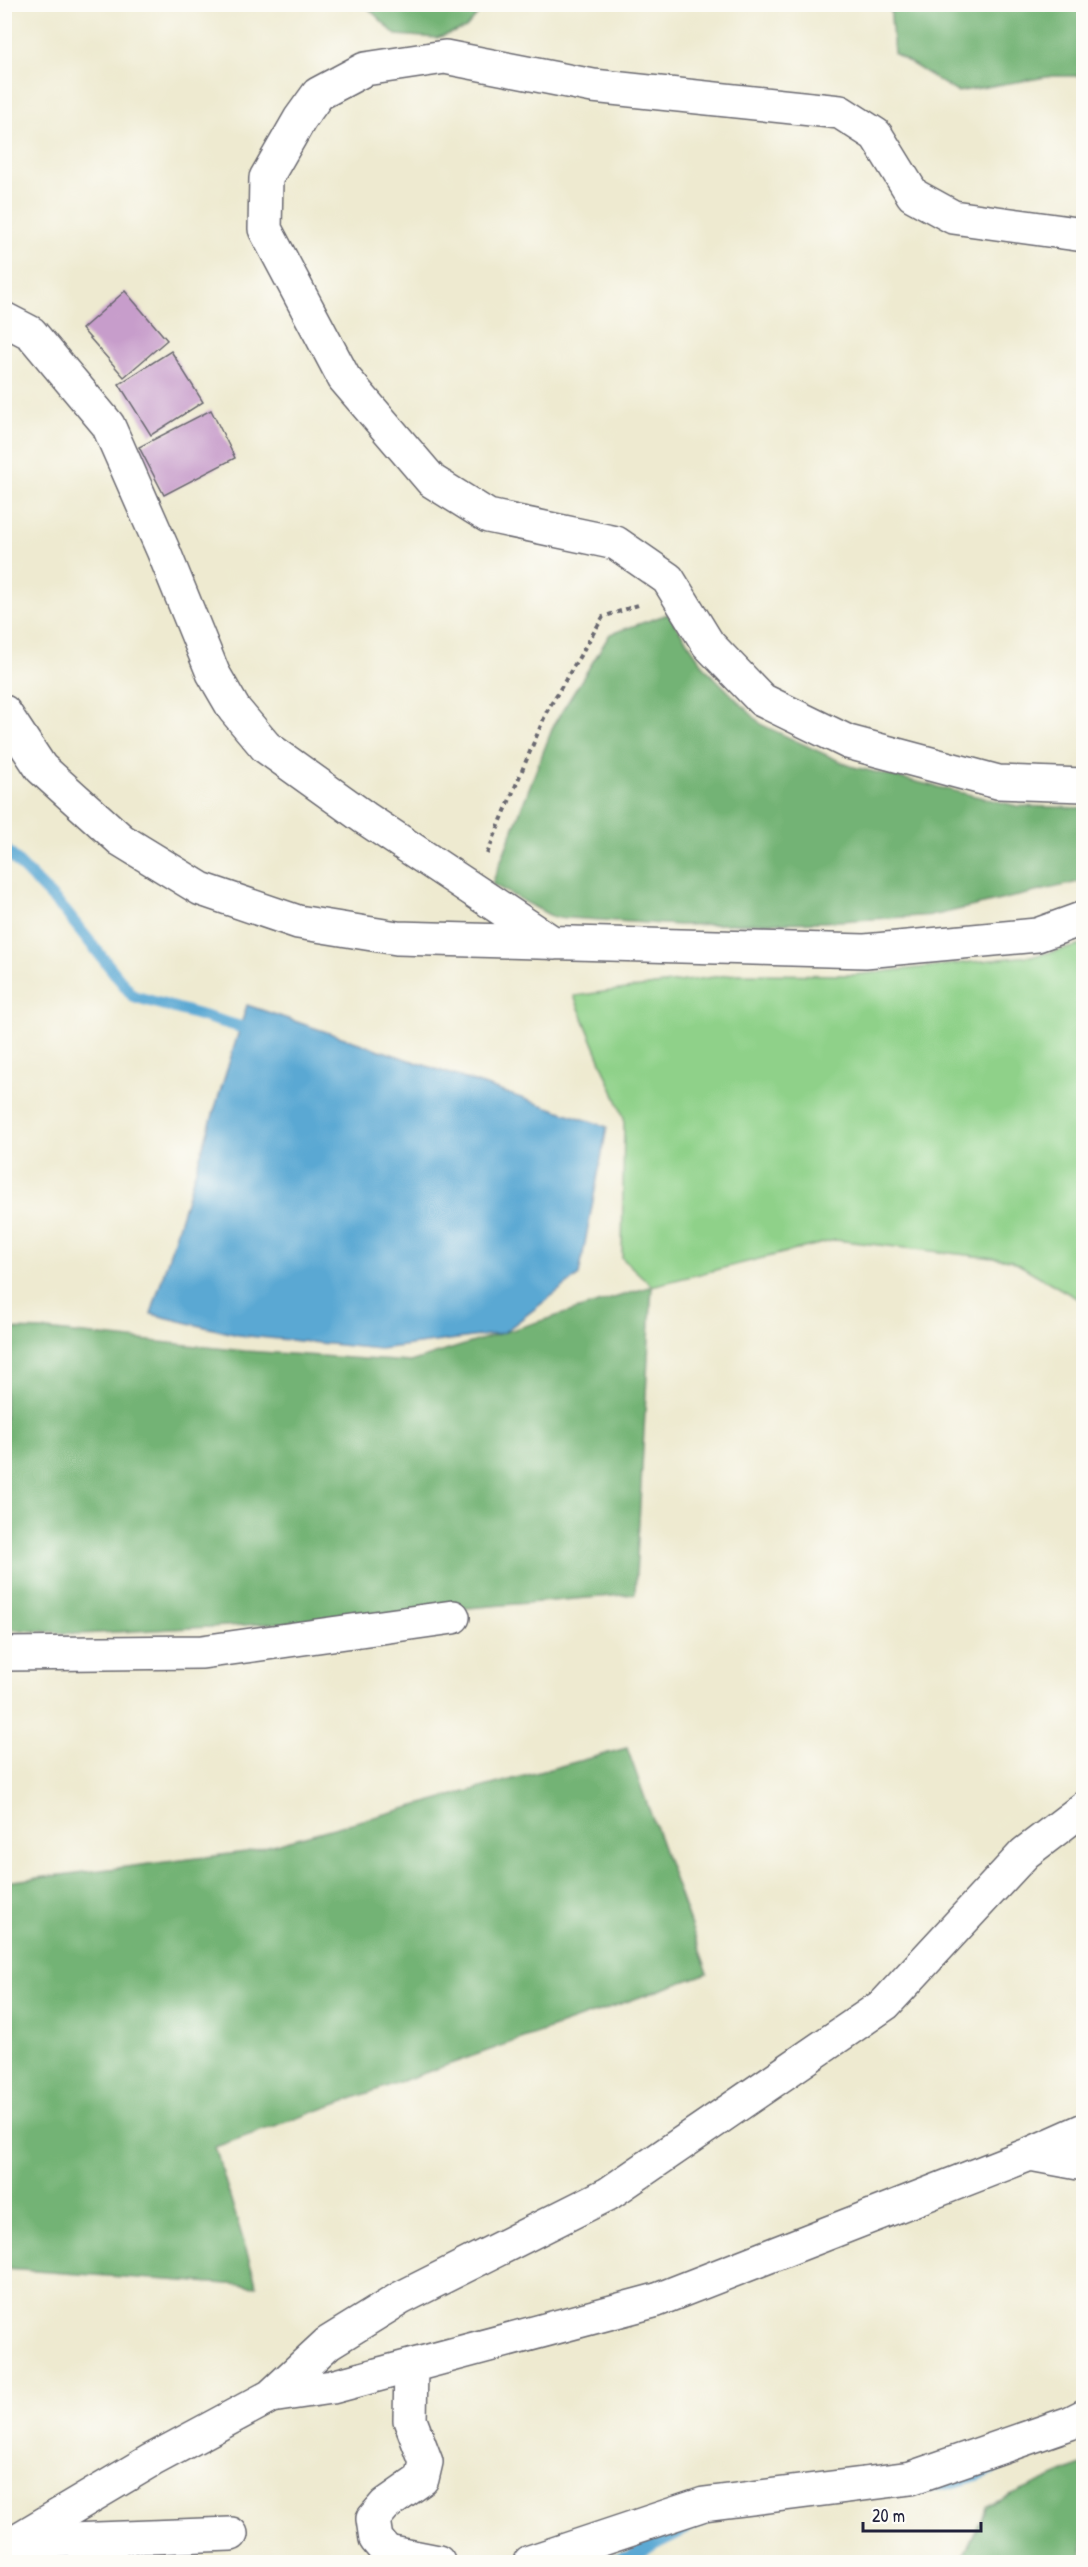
<svg xmlns="http://www.w3.org/2000/svg" width="1088" height="2567" font-family="'Patrick Hand',sans-serif">
<rect width="100%" height="100%" fill="#fdfcf7"/>
<filter id="ink" filterUnits="userSpaceOnUse"><feTurbulence type="fractalNoise" baseFrequency=".0167" numOctaves="2"/><feDisplacementMap in="SourceGraphic" scale="12" xChannelSelector="R" yChannelSelector="G"/><feConvolveMatrix kernelMatrix="1 2 1 2 8 2 1 2 1" color-interpolation-filters="sRGB"/></filter>
<filter id="wash" filterUnits="userSpaceOnUse"><feTurbulence type="fractalNoise" baseFrequency=".008" numOctaves="4" result="noise"/><feDisplacementMap in="SourceGraphic" scale="24" xChannelSelector="R" yChannelSelector="G"/><feGaussianBlur stdDeviation="1.35" result="paint"/><feColorMatrix in="noise" values="0 0 0 0 0 0 0 0 0 0 0 0 0 0 0 0 0 1.4 0 .05"/><feComposite in="paint" operator="in"/></filter>
<g filter="url(#wash)">
<rect width="100%" height="100%" fill="#eeead0"/>
<path fill="#8fd189" stroke="#587a62" stroke-width="1.5" d="M 1083,945 L 1083,1302 L 1011,1260 L 835,1240 L 652,1286 L 622,1258 L 624,1118 L 574,996 L 736,974 L 853,975 L 1038,955 Z"/>
<path fill="#73b375" stroke="#4a6a58" stroke-width="1.5" d="M 365,5 L 486,5 L 466,28 L 437,38 L 396,35 Z
M 890,5 L 1083,5 L 1083,76 L 1052,76 L 957,92 L 894,53 Z
M 668,614 L 706,669 L 762,725 L 850,766 L 1017,806 L 1083,808 L 1083,881 L 936,915 L 823,922 L 679,925 L 553,917 L 492,884 L 554,724 L 610,634 Z
M 652,1286 L 635,1594 L 301,1622 L 81,1634 L 5,1629 L 5,1329 L 46,1330 L 245,1351 L 410,1362 Z
M 627,1748 L 708,1973 L 215,2147 L 257,2286 L 5,2269 L 5,1882 L 246,1852 Z
M 1083,2464 L 1083,2562 L 961,2562 L 987,2506 Z"/>
<path fill="#5aa8d3" stroke="#3e6587" stroke-width="1.5" d="M 247,1005 L 607,1127 L 579,1275 L 503,1333 L 380,1349 L 238,1335 L 151,1314 Z"/>
<g fill="none" stroke-linecap="round" stroke-linejoin="round">
<path stroke="#5aa8d3" stroke-width="12" d="M 4,848 L 65,911 L 133,996 L 241,1027
M 926,2487 C 958,2483 989,2472 1017,2456
M 605,2562 L 630,2557 L 707,2518"/>
</g>
<g id="blocks">
<path fill="#c79dcb" d="M 125,291 L 167,340 L 124,377 L 82,329 Z
M 171,351 L 203,402 L 151,435 L 119,384 Z
M 211,410 L 235,458 L 164,495 L 139,447 Z"/>
</g>
</g>
<g filter="url(#ink)">
<use href="#blocks" fill-opacity="0" stroke="#69686f" stroke-width="1.5"/>
<g fill="none" stroke-linecap="round" stroke-linejoin="round">
<g stroke="#69686f" stroke-width="36">
<path id="minor" d="M 1084,235 L 953,217 L 913,195 L 876,135 L 840,112 L 593,86 L 445,57 L 365,69 L 318,94 L 300,119 L 266,178 L 265,229 L 344,378 L 432,481 L 488,516 L 616,543 L 668,579 L 708,644 L 762,700 L 848,742 L 998,782 L 1084,785
M 4,319 L 31,333 L 108,425 L 163,550 L 213,673 L 234,709 L 266,747 L 365,818 L 553,943
M 4,712 L 41,768 L 121,840 L 201,889 L 298,922 L 397,938 L 865,951 L 1037,935 L 1084,918
M 4,1654 L 202,1652 L 453,1617
M 1030,2154 L 1084,2164
M 411,2367 L 410,2420 L 426,2462 L 422,2479 L 385,2505 L 373,2519 L 376,2539 L 387,2552 L 438,2562
M 271,2396 L 332,2387 L 657,2300 L 1030,2154 L 1084,2130
M 17,2542 L 231,2534
M 4,2548 L 152,2460 L 271,2396 L 328,2343 L 401,2298 L 608,2194 L 885,2004 L 1025,1853 L 1084,1808
M 530,2562 L 704,2504 L 911,2478 L 1070,2423 L 1084,2416"/>
</g>
<path stroke="#69686f" stroke-width="4" stroke-dasharray="4.5 4.5" stroke-linecap="butt" d="M 487,854 L 547,711 L 603,617 L 641,604"/>
<use href="#minor" stroke="#fff" stroke-width="33"/>
</g>
</g>
<rect width="1088" height="2567" fill="none" stroke="#fdfcf7" stroke-width="24"/>
<path d="M863 2522v9h118v-9" fill="none" stroke="#22223b" stroke-width="3"/>
<text x="872" y="2522" font-size="18" fill="#22223b" stroke="#fdfcf7" stroke-width="4.5" paint-order="stroke">20 m</text>
</svg>
